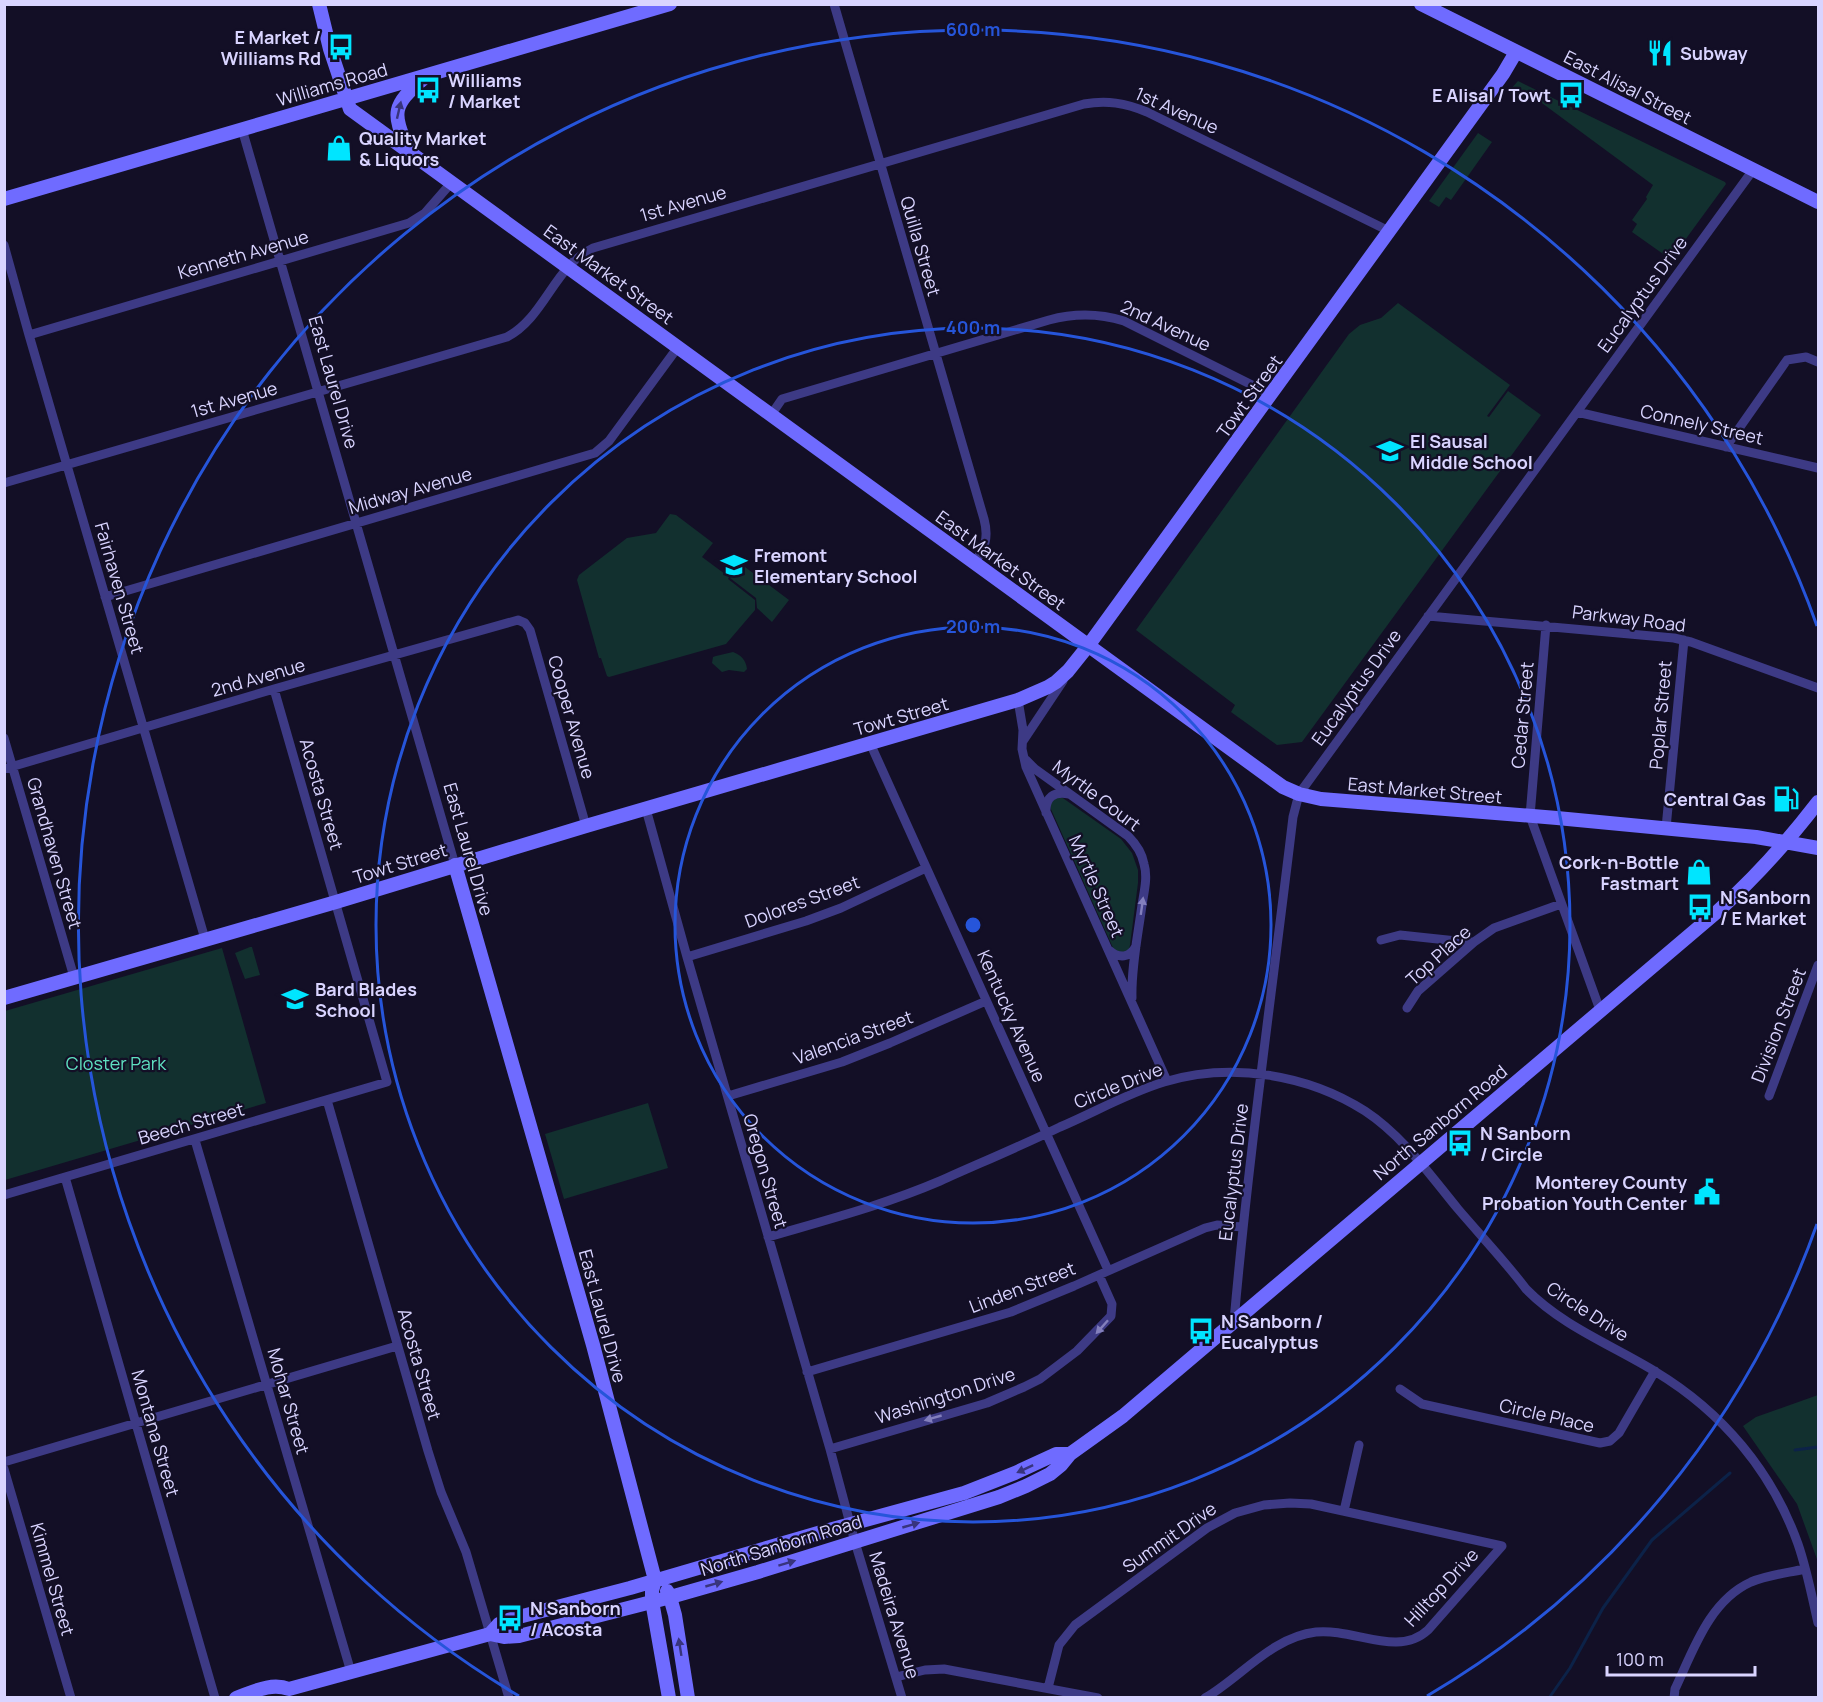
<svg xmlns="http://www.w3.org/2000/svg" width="1823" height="1702" font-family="Manrope,sans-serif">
<rect width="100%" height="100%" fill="#130f26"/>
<path fill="#12302f" d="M 1518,81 L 1725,182 L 1726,184 L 1677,251 L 1671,250 L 1666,256 L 1632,232 L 1637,224 L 1632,220 L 1647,199 L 1646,197 L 1653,185 L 1531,95 L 1518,98 L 1508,92 Z
M 1478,133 L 1492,142 L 1451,200 L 1446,197 L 1439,207 L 1429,201 Z
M 1398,303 L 1510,385 L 1487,416 L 1489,417 L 1508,391 L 1541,415 L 1302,742 L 1277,745 L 1231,712 L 1235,705 L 1136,630 L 1349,334 L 1360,325 L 1381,318 Z
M 670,514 L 676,515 L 713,543 L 702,557 L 729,577 L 728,579 L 755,600 L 755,610 L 726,644 L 609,677 L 607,676 L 601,658 L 599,658 L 577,580 L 579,575 L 627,538 L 656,533 Z
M 741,564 L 789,600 L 772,622 L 757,608 L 756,598 L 730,578 Z
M 733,652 C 741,655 746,660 747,669 L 744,672 L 729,670 L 722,672 L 712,663 L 713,657 L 716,656 Z
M 1060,796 L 1121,839 L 1132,853 L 1138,870 L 1138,883 L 1130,945 L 1129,949 L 1123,953 L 1114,950 L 1050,807 L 1051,802 Z
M 250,947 L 252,947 L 260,975 L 245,979 L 235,953 Z
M 222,948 L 266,1103 L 5,1180 L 5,1011 Z
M 648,1103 L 668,1168 L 564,1199 L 545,1134 Z
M 1818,1395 L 1818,1562 L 1797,1504 L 1743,1426 L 1756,1417 Z"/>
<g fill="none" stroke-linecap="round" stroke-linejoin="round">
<path stroke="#0c2248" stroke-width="3" d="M 1795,1450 L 1818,1447
M 1549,1698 L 1570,1668 L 1603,1608 L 1652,1540 L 1730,1473"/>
<path stroke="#3d3a85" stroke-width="9" d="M 834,4 L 984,519 C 989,538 985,548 974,563
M 242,129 L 455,865
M 4,245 L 29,335 L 205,939
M 29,335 L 409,223 L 425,213 L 452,182
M 1577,412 L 1818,468
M 771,415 L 782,399 L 1049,320 C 1075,313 1098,313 1124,321 L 1272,395
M 1726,447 L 1787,360 L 1806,357 L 1818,362
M 4,483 L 507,337 C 545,317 554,266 593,248 L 1084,104 C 1107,100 1125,103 1147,112 L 1389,231
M 105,597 L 595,453 L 609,441 L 678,347
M 1428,616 L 1674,638 L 1691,642 L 1818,688
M 1546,625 L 1530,816 L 1600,1010
M 1018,700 L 1023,730 L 1022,749 L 1026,767 L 1167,1081
M 4,738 L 74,977
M 1023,741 L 1063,681
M 870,743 L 1108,1270
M 1026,760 L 1035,769 L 1128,836 C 1136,844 1142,853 1144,864 C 1148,877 1144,892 1142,905 C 1138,935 1131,968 1132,998
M 4,769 L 274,689 L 518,620 L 525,623 L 530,630 L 586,826
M 646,809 L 687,957 L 830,1449 L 855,1542 L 902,1698
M 1046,813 C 1045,797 1054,791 1069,794
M 1666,828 L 1684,640
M 1381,940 L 1400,935 L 1466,942 L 1474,942
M 1109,950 C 1119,959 1130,958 1136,946
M 687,957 L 806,921 L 841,908 L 926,868
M 1407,1008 L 1418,991 L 1474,942 L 1494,928 L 1561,904
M 728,1096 L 842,1062 L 890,1043 L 986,1001
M 1769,1096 L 1818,965
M 327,1100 L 428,1451 L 441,1492 L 466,1552 L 509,1698
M 195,1140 L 351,1672
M 65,1177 L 215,1698
M 4,1195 L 387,1082 L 274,689
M 768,1237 C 826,1220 884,1205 940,1181 C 980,1163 1021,1146 1060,1127 C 1095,1112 1128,1093 1164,1082 C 1231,1062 1307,1074 1365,1111 C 1403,1136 1430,1175 1458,1209 C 1481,1236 1505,1261 1526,1289 C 1562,1326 1612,1345 1656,1372 C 1722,1412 1772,1471 1798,1544 C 1807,1570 1812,1597 1818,1623
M 1234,1321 C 1249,1152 1273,985 1293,817 L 1299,794 L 1753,170
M 807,1372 L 1011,1312 L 1074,1286 L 1205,1228 L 1217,1225 L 1243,1227
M 1400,1389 L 1422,1404 L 1600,1443 L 1610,1441 L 1619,1433 L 1655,1371
M 830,1449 L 987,1403 L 1024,1387 L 1040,1379 L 1077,1351 L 1111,1316 L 1112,1304 L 1099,1275
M 4,1462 L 397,1346
M 4,1469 L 71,1698
M 1344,1511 L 1359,1445
M 896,1677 L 925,1670 L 944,1669 L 1098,1698
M 1048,1688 L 1059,1645 L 1075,1625 L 1207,1528 L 1235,1513 L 1264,1505 L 1290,1503 L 1311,1504 L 1502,1546 L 1428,1630 C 1398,1658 1354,1628 1316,1632 C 1272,1637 1241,1677 1205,1698
M 1674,1698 L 1675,1689 C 1693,1651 1709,1601 1751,1582 C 1768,1575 1787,1573 1805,1569"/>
<path stroke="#6f6bff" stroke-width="14" d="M 319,4 L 330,49 L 350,109 L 1283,787 L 1299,794 L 1321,799 L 1557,818 L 1756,837 L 1818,848
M 1421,4 L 1818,202
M 408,149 C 392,112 392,106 423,79
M 4,199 L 670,4
M 455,865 L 593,1345 L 655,1580 L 652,1591 L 652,1601 L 669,1698
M 4,998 L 336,902 L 586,826 L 1018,700 L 1048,687 L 1056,682 L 1068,671 L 1088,646 L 1503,74 L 1516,52
M 667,1591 L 670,1597 L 675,1615 L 688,1698
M 490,1634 L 499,1624 L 511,1619 L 630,1588 L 818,1533 L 964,1493 L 1015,1473 L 1056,1454 L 1070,1454
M 236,1698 C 253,1692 271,1682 289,1689 L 490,1634 L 504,1637 L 519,1636 L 667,1598 L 758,1572 L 999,1497 L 1026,1486 L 1050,1474 L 1061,1465 L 1070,1454 L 1123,1416 L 1718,911 C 1755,878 1788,841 1818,802"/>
</g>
<defs><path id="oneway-solid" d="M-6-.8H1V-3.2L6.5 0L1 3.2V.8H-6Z" transform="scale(1.5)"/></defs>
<g fill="#38347d">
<use href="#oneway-solid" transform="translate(399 110) rotate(-77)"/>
<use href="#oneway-solid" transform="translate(1025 1469) rotate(155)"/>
<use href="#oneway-solid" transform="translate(911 1525) rotate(-16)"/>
<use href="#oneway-solid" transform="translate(787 1563) rotate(-17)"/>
<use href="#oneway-solid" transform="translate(714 1584) rotate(-16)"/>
<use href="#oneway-solid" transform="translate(680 1647) rotate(-99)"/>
</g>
<g fill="#837fbc">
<use href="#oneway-solid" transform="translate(1142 906) rotate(-82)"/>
<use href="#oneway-solid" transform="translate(1102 1327) rotate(132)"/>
<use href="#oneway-solid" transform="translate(933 1418) rotate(164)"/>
</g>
<g fill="none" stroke="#2655da" stroke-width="3">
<circle cx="973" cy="925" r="298"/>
<circle cx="973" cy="925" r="597"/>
<path d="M1817 1224A895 895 0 0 1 1427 1696M519 1696A895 895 0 1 1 1817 626"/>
</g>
<defs>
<g id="bus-bare" transform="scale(2.07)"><path d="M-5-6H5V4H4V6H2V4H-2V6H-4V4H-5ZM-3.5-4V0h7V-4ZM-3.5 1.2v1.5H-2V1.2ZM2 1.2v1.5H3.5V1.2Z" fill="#00e5ff" stroke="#130f26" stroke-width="2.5" paint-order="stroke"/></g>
<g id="restaurant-bare" transform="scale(2.07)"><path d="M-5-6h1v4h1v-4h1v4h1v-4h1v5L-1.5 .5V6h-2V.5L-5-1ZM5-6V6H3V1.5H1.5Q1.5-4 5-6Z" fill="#00e5ff" stroke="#130f26" stroke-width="2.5" paint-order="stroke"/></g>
<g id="shop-bare" transform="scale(2.07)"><path d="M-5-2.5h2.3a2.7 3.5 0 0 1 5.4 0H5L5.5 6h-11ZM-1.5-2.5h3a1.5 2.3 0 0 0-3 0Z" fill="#00e5ff" stroke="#130f26" stroke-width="2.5" paint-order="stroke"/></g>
<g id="school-bare" transform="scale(2.07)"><path d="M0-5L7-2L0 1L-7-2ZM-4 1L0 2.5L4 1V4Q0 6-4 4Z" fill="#00e5ff" stroke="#130f26" stroke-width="2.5" paint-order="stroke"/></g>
<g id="fuel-bare" transform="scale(2.07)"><path d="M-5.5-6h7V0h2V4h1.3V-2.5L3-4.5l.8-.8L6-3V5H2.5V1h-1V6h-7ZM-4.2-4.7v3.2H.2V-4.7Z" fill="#00e5ff" stroke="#130f26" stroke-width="2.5" paint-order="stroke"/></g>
<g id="civic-bare" transform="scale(2.07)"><path d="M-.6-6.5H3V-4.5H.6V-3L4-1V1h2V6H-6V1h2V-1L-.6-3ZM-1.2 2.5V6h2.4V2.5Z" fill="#00e5ff" stroke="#130f26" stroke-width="2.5" paint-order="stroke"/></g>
</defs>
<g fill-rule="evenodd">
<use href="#bus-bare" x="341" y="47"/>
<use href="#restaurant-bare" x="1660" y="53"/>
<use href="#bus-bare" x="428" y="90"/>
<use href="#bus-bare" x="1571" y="95"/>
<use href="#shop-bare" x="339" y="148"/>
<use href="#school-bare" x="1390" y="451"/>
<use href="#school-bare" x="734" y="565"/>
<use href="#fuel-bare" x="1786" y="799"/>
<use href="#shop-bare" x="1699" y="872"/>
<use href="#bus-bare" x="1700" y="907"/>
<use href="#school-bare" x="295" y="999"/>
<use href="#bus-bare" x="1460" y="1143"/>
<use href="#civic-bare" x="1707" y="1192"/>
<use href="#bus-bare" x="1201" y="1331"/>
<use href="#bus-bare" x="510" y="1618"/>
</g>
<g text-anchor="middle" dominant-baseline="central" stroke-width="4.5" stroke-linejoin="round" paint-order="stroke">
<g font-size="18" font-weight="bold" fill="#d9d4ff" stroke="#130f26" text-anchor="start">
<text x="321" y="37" text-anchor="end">E Market /<tspan x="321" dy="21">Williams Rd</tspan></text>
<text x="1680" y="53">Subway</text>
<text x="448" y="80">Williams<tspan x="448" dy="21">/ Market</tspan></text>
<text x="1551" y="95" text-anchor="end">E Alisal / Towt</text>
<text x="359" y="138">Quality Market<tspan x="359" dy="21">&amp; Liquors</tspan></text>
<text x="1410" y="441">El Sausal<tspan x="1410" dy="21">Middle School</tspan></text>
<text x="754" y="555">Fremont<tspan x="754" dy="21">Elementary School</tspan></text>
<text x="1766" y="799" text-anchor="end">Central Gas</text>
<text x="1679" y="862" text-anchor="end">Cork-n-Bottle<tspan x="1679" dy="21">Fastmart</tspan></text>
<text x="1720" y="897">N Sanborn<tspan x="1720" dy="21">/ E Market</tspan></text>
<text x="315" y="989">Bard Blades<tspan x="315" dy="21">School</tspan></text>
<text x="1480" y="1133">N Sanborn<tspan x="1480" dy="21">/ Circle</tspan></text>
<text x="1687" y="1182" text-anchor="end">Monterey County<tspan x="1687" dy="21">Probation Youth Center</tspan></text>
<text x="1221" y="1321">N Sanborn /<tspan x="1221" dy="21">Eucalyptus</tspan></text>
<text x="530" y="1608">N Sanborn<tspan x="530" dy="21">/ Acosta</tspan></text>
</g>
<g font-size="18" fill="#d9d4ff" stroke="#130f26">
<text transform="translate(332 84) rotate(-16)">Williams Road</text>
<text transform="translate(1628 87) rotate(27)">East Alisal Street</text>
<text transform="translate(1177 110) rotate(24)">1st Avenue</text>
<text transform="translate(683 203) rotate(-16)">1st Avenue</text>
<text transform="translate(921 246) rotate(74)">Quilla Street</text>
<text transform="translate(243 254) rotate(-16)">Kenneth Avenue</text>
<text transform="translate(609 274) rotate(36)">East Market Street</text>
<text transform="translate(1642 294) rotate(-54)">Eucalyptus Drive</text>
<text transform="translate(1166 325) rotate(25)">2nd Avenue</text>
<text transform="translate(334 382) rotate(74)">East Laurel Drive</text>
<text transform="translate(1249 396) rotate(-54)">Towt Street</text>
<text transform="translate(234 399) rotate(-16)">1st Avenue</text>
<text transform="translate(1702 424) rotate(13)">Connely Street</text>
<text transform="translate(410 490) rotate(-16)">Midway Avenue</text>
<text transform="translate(1001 560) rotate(36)">East Market Street</text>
<text transform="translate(120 588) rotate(74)">Fairhaven Street</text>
<text transform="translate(1629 618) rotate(7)">Parkway Road</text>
<text transform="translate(258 677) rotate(-16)">2nd Avenue</text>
<text transform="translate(1356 687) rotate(-54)">Eucalyptus Drive</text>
<text transform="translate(1522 715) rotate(-85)">Cedar Street</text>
<text transform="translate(1660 715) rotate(-85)">Poplar Street</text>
<text transform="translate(901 716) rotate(-16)">Towt Street</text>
<text transform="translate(572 717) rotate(74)">Cooper Avenue</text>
<text transform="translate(1425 790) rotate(5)">East Market Street</text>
<text transform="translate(322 794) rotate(74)">Acosta Street</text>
<text transform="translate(1097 795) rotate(37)">Myrtle Court</text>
<text transform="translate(469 849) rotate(74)">East Laurel Drive</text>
<text transform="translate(55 853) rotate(74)">Grandhaven Street</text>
<text transform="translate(400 863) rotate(-17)">Towt Street</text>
<text transform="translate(1097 886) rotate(66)">Myrtle Street</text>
<text transform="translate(802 901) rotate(-20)">Dolores Street</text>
<text transform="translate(1438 955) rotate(-42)">Top Place</text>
<text transform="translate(1012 1016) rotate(66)">Kentucky Avenue</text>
<text transform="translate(1778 1025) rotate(-69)">Division Street</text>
<text transform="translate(853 1037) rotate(-20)">Valencia Street</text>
<text transform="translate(1118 1085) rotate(-22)">Circle Drive</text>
<text transform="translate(1440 1122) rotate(-40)">North Sanborn Road</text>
<text transform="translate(191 1123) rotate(-16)">Beech Street</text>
<text transform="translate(766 1171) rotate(74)">Oregon Street</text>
<text transform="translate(1233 1172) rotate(-83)">Eucalyptus Drive</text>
<text transform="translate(1022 1287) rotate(-21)">Linden Street</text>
<text transform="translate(1588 1311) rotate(33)">Circle Drive</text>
<text transform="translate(603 1316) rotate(75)">East Laurel Drive</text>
<text transform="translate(420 1364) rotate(74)">Acosta Street</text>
<text transform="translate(945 1395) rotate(-18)">Washington Drive</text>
<text transform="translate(289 1401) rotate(74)">Mohar Street</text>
<text transform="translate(1547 1415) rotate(13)">Circle Place</text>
<text transform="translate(156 1433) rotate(74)">Montana Street</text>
<text transform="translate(1169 1537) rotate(-35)">Summit Drive</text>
<text transform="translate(781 1545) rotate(-17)">North Sanborn Road</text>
<text transform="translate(53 1579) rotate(74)">Kimmel Street</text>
<text transform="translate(1441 1587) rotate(-47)">Hilltop Drive</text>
<text transform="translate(895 1615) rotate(73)">Madeira Avenue</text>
</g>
<g font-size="18" fill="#5fe0c0" stroke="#130f26">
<text x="116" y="1063">Closter Park</text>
</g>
</g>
<circle cx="973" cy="925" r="9" fill="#2655da" stroke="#130f26" stroke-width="3"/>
<g font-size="18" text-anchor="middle" font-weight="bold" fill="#2655da" stroke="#130f26" stroke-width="4.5" stroke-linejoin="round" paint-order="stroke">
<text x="973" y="36">600 m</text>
<text x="973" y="334">400 m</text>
<text x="973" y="633">200 m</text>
</g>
<rect width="1823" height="1702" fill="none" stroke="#d9d4ff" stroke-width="12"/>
<path d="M1607 1666v9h148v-9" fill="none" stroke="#d9d4ff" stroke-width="3"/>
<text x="1616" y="1666" font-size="18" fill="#d9d4ff" stroke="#130f26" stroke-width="4.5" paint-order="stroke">100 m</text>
</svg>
